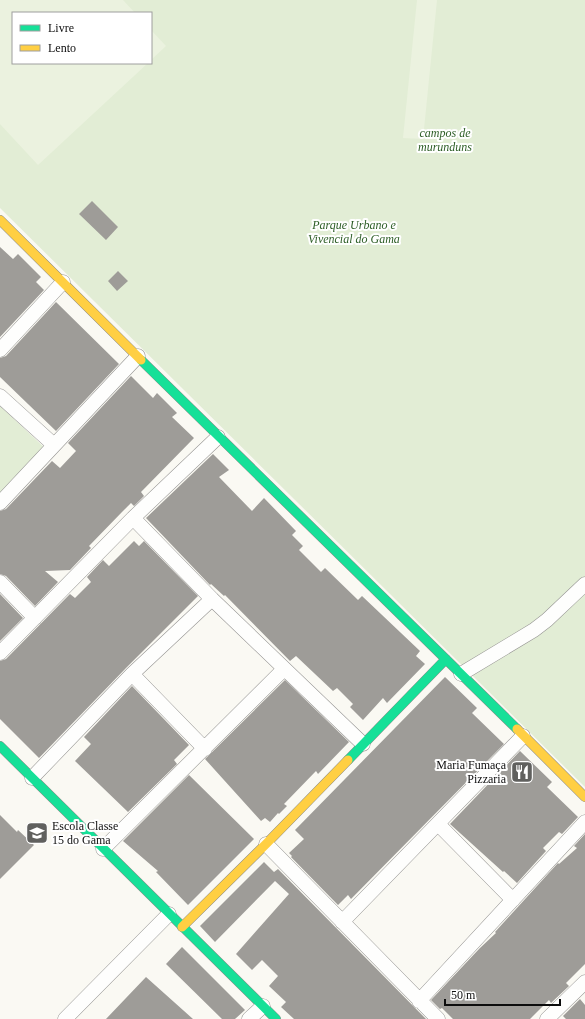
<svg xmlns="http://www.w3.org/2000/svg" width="585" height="1019" font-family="Georgia,serif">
<rect width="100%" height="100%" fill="#faf9f3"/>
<path fill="#e2edd5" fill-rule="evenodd" d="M 0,0 L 585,0 L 585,787 L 0,208 ZM 13,13 L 151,13 L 151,63 L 13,63 Z
M 0,406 L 46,449 L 0,498 Z"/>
<path fill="#ebf2df" d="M 0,0 L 123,0 L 135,13 L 13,13 L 13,63 L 148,63 L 38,165 L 0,124 Z
M 417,0 L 437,0 L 423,139 L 403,138 Z
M 151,30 L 166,46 L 151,60 Z"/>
<path fill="#9e9c98" d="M 92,201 L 118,227 L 106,240 L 79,214 Z
M 0,247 L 13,259 L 18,254 L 41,277 L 36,282 L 44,290 L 0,337 Z
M 118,271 L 128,281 L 117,291 L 108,281 Z
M 56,302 L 119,364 L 56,431 L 0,377 L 0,358 L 6,356 Z
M 131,376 L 153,398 L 157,393 L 177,413 L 172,417 L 194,438 L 141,492 L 144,496 L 134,506 L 131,503 L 122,512 L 89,546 L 91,548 L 70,570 L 45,571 L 58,582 L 35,606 L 6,576 L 0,574 L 0,511 L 6,509 L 52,461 L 60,468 L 76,451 L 68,443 Z
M 213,454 L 229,470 L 219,477 L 252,511 L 264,498 L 296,531 L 292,535 L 303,546 L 299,550 L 321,572 L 325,568 L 358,600 L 362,596 L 420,651 L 416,656 L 425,664 L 387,703 L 383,698 L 363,720 L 350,707 L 353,704 L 337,688 L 333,691 L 296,656 L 290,661 L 225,595 L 224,596 L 211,584 L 210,585 L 146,518 Z
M 134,541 L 139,546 L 144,541 L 198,596 L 126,668 L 39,758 L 0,719 L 0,661 L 6,659 L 70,594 L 75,598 L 91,582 L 87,577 L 103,560 L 109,566 Z
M 0,594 L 23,618 L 0,641 Z
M 445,677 L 477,708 L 472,713 L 504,744 L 351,899 L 348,895 L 338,905 L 291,857 L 292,856 L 289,853 L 304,839 L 295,830 Z
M 285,680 L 349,742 L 318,774 L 316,771 L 284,804 L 287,806 L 279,814 L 278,813 L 270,822 L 265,818 L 261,821 L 205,759 Z
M 132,686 L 189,745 L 174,760 L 177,764 L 128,812 L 75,761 L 91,744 L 84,737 Z
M 520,751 L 552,782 L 547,787 L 578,817 L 562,834 L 559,832 L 543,848 L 546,851 L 517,883 L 504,871 L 503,872 L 450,824 Z
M 189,775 L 254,839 L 188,905 L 156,872 L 158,871 L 123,841 Z
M 0,815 L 17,832 L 18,830 L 34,845 L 0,879 Z
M 585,834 L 585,964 L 566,983 L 569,986 L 551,1003 L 549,1000 L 530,1019 L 453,1019 L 442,1008 L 440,1009 L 431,1000 L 480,948 L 496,933 L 495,932 L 558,863 L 559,864 L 577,848 L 574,846 Z
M 264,862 L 274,872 L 278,869 L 426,1019 L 294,1019 L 281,1007 L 286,1002 L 269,986 L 278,976 L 262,960 L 252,970 L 236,954 L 289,894 L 275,881 L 215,942 L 200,926 Z
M 182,947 L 245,1010 L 235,1019 L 222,1019 L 166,964 Z
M 146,977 L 193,1019 L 106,1019 Z
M 580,999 L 585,1005 L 585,1019 L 566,1019 L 563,1016 Z"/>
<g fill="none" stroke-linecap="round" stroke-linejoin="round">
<g stroke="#949391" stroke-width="15">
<path id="street" d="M 0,350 L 63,282
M 0,396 L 54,445
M 0,503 L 138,356
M 133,518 L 212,599 L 363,744
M 0,582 L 35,618
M 0,653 L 133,518 L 218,437
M 132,674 L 205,749
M 461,674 L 534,630 L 547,620 L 585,584
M 32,778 L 132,674 L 212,599
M 438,824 L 513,900
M 266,844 L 438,1019
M 103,849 L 284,669
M 342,922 L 523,736
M 419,1001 L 585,822
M 65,1019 L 169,914
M 249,1019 L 263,1006
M 547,1019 L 585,982"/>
</g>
<g stroke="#8a8a87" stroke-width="10">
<path id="fast" d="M 141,360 L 517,729
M 0,746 L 276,1019
M 348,760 L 446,659"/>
</g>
<g stroke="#8a8a87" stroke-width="10">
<path id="slow" d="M 0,220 L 141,360
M 517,729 L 585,797
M 182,927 L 266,844 L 348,760"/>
</g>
<use href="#street" stroke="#fefefd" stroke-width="14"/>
<use href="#fast" stroke="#16e098" stroke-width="9"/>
<use href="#slow" stroke="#ffcf43" stroke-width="9"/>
</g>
<defs>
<g id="restaurant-square" transform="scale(1.15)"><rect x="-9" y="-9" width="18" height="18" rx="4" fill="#60605e" stroke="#fff"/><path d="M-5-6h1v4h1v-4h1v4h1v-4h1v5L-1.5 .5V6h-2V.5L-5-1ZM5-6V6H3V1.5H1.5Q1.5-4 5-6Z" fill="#fff"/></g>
<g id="school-square" transform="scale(1.15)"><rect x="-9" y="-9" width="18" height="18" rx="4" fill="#60605e" stroke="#fff"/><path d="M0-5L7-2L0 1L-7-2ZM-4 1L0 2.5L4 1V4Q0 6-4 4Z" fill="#fff"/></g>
</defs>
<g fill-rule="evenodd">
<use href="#restaurant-square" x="522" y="772"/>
<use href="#school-square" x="37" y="833"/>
</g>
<g text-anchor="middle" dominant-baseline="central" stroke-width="4" stroke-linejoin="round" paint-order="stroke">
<g font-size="12" font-style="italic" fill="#2c5d25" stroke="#fff">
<text x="445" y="133">campos de<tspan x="445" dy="14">murunduns</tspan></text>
<text x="354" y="225">Parque Urbano e<tspan x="354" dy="14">Vivencial do Gama</tspan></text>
</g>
<g font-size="12" fill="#0d0d0d" stroke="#fff" text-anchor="end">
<text x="506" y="765">Maria Fumaça<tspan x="506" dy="14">Pizzaria</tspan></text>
<text x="52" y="826" text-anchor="start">Escola Classe<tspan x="52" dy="14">15 do Gama</tspan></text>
</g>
</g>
<rect x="12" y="12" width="140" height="52" fill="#ffffff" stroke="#9e9e9e"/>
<rect x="20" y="25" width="20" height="6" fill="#16e098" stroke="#9e9e9e"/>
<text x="48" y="32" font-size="12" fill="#0d0d0d">Livre</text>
<rect x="20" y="45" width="20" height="6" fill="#ffcf43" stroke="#9e9e9e"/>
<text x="48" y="52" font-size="12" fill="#0d0d0d">Lento</text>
<path d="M445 999v6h115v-6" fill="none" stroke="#0d0d0d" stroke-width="2"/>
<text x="451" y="999" font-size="12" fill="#0d0d0d" stroke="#ffffff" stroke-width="3" paint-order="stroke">50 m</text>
</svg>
